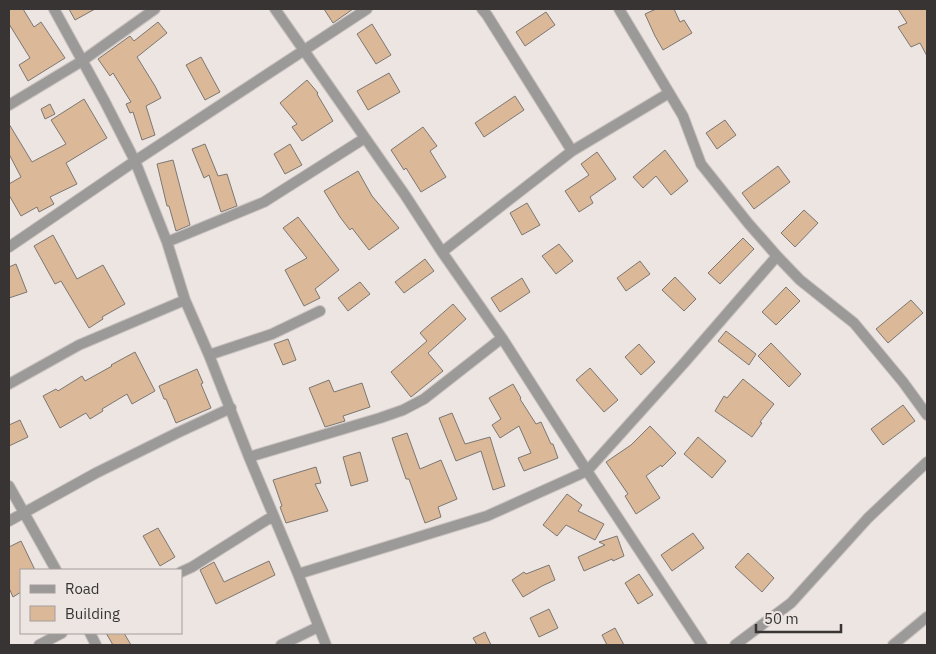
<svg xmlns="http://www.w3.org/2000/svg" width="936" height="654" font-family="'IBM Plex Sans',sans-serif">
<rect width="100%" height="100%" fill="#ece5e2"/>
<path fill="#dab898" stroke="#7c7773" d="M 9,9 L 23,9 L 34,27 L 41,22 L 65,58 L 28,81 L 19,65 L 30,58 L 9,24 Z
M 69,9 L 95,9 L 75,20 Z
M 324,9 L 353,9 L 333,23 Z
M 656,9 L 674,9 L 680,22 L 684,20 L 692,33 L 663,50 L 655,36 L 645,14 Z
M 898,9 L 927,9 L 927,56 L 920,43 L 911,47 L 898,27 L 907,23 Z
M 546,12 L 555,25 L 525,46 L 516,32 Z
M 158,22 L 167,33 L 137,57 L 155,86 L 161,98 L 146,106 L 155,135 L 142,140 L 133,112 L 130,113 L 126,104 L 131,102 L 113,73 L 110,76 L 98,59 L 130,36 L 134,41 Z
M 372,24 L 391,55 L 376,64 L 357,34 Z
M 201,57 L 220,92 L 205,100 L 186,65 Z
M 389,73 L 400,92 L 368,110 L 357,91 Z
M 307,80 L 318,93 L 317,94 L 333,121 L 302,141 L 292,127 L 297,124 L 280,103 Z
M 515,96 L 524,110 L 484,137 L 475,123 Z
M 84,99 L 107,138 L 66,163 L 77,184 L 50,197 L 54,204 L 39,212 L 37,207 L 21,216 L 9,195 L 9,184 L 21,177 L 9,154 L 9,124 L 32,162 L 66,144 L 51,120 Z
M 50,104 L 55,114 L 45,119 L 41,109 Z
M 725,120 L 736,135 L 717,149 L 706,133 Z
M 423,127 L 437,146 L 430,151 L 446,177 L 421,192 L 406,168 L 404,170 L 391,150 Z
M 205,144 L 218,176 L 227,174 L 237,206 L 221,212 L 209,175 L 204,178 L 192,149 Z
M 290,144 L 302,165 L 285,174 L 274,154 Z
M 665,150 L 688,181 L 671,195 L 656,176 L 643,188 L 633,177 Z
M 597,152 L 616,179 L 590,197 L 593,203 L 579,212 L 565,191 L 589,175 L 581,164 Z
M 173,160 L 190,225 L 176,231 L 169,206 L 167,206 L 157,164 Z
M 778,166 L 790,182 L 754,209 L 742,193 Z
M 358,171 L 372,196 L 399,228 L 369,250 L 352,228 L 350,230 L 340,217 L 324,191 Z
M 527,203 L 540,225 L 522,235 L 510,213 Z
M 804,210 L 818,223 L 795,247 L 781,233 Z
M 298,217 L 339,270 L 315,289 L 320,298 L 304,306 L 285,270 L 307,258 L 283,228 Z
M 53,235 L 77,279 L 103,265 L 125,304 L 102,317 L 103,319 L 89,328 L 61,281 L 55,284 L 34,246 Z
M 743,238 L 754,249 L 720,284 L 708,273 Z
M 559,244 L 573,261 L 556,274 L 542,256 Z
M 425,259 L 434,271 L 404,293 L 395,282 Z
M 640,261 L 650,274 L 626,291 L 617,278 Z
M 16,264 L 27,292 L 9,298 L 9,267 Z
M 675,277 L 696,299 L 684,311 L 662,290 Z
M 522,278 L 530,292 L 500,312 L 491,298 Z
M 360,282 L 370,294 L 348,311 L 338,298 Z
M 786,287 L 800,301 L 776,325 L 762,312 Z
M 911,300 L 923,313 L 888,343 L 876,329 Z
M 453,304 L 466,319 L 428,353 L 443,371 L 411,397 L 391,372 L 427,341 L 420,333 Z
M 726,331 L 756,354 L 749,365 L 718,341 Z
M 288,339 L 296,360 L 283,365 L 274,344 Z
M 771,343 L 801,374 L 789,387 L 758,356 Z
M 639,344 L 655,362 L 641,375 L 625,357 Z
M 135,352 L 155,391 L 132,404 L 127,394 L 102,409 L 103,411 L 90,419 L 86,413 L 60,428 L 43,396 L 56,389 L 58,391 L 82,376 L 85,381 L 112,366 L 111,365 Z
M 590,368 L 618,400 L 604,412 L 576,380 Z
M 197,369 L 203,383 L 201,384 L 211,408 L 176,423 L 166,399 L 164,399 L 159,386 Z
M 743,379 L 774,404 L 760,422 L 762,423 L 752,437 L 715,411 L 724,396 L 727,398 Z
M 329,380 L 334,392 L 362,383 L 370,407 L 343,416 L 345,421 L 325,427 L 309,388 Z
M 513,384 L 521,398 L 520,399 L 536,424 L 541,422 L 551,444 L 553,444 L 558,458 L 524,471 L 518,458 L 531,453 L 519,426 L 500,438 L 492,425 L 501,419 L 489,398 Z
M 903,405 L 915,421 L 883,445 L 871,429 Z
M 452,413 L 465,444 L 490,437 L 505,486 L 493,490 L 481,451 L 456,461 L 439,418 Z
M 20,420 L 28,437 L 9,446 L 9,425 Z
M 650,426 L 676,453 L 662,467 L 661,465 L 646,476 L 660,498 L 636,514 L 625,496 L 628,494 L 606,462 L 631,445 Z
M 407,433 L 420,469 L 441,460 L 457,499 L 438,507 L 441,517 L 425,523 L 409,479 L 406,479 L 392,438 Z
M 698,437 L 726,461 L 712,478 L 684,454 Z
M 360,452 L 368,481 L 351,486 L 343,457 Z
M 316,467 L 321,483 L 315,484 L 328,511 L 286,523 L 280,507 L 282,506 L 273,480 Z
M 567,494 L 582,505 L 578,511 L 604,524 L 595,540 L 566,525 L 557,536 L 543,525 Z
M 158,528 L 175,557 L 160,566 L 143,536 Z
M 693,533 L 704,548 L 672,571 L 661,555 Z
M 617,536 L 624,556 L 613,561 L 612,559 L 584,571 L 578,557 L 605,545 L 599,542 Z
M 21,541 L 35,570 L 21,570 L 21,592 L 13,597 L 9,588 L 9,547 Z
M 748,553 L 774,578 L 762,592 L 735,567 Z
M 269,561 L 275,575 L 216,604 L 200,570 L 214,562 L 224,582 Z
M 549,565 L 555,580 L 542,586 L 523,597 L 512,580 L 524,572 L 526,574 Z
M 639,574 L 653,595 L 638,604 L 625,583 Z
M 549,609 L 558,628 L 539,637 L 530,618 Z
M 615,628 L 624,645 L 607,645 L 602,635 Z
M 485,632 L 491,645 L 477,645 L 473,638 Z
M 106,633 L 124,633 L 131,645 L 113,645 Z"/>
<g fill="none" stroke-linecap="round" stroke-linejoin="round">
<g stroke="#c8c2bf" stroke-width="12">
<path id="minor" d="M 54,9 L 105,102 L 135,161 L 167,242 L 185,300 L 209,355 L 249,457 L 298,574 L 326,645
M 275,9 L 405,195 L 442,252 L 502,338 L 587,471 L 702,645
M 482,9 L 487,15 L 572,151
M 619,9 L 683,116 L 701,164 L 748,223 L 777,256 L 800,280 L 854,323 L 903,382 L 927,415
M 9,105 L 82,61 L 155,9
M 167,242 L 264,202 L 365,138
M 9,247 L 135,161 L 367,9
M 442,252 L 572,151 L 669,93
M 209,355 L 272,334 L 320,311
M 9,384 L 79,345 L 185,300
M 249,457 L 380,418 L 403,410 L 424,399 L 502,338
M 9,486 L 56,570
M 9,521 L 96,473 L 177,433 L 231,408
M 181,572 L 192,567 L 273,516
M 298,574 L 487,516 L 587,471 L 685,362 L 777,256
M 90,633 L 96,645
M 39,645 L 62,633
M 281,645 L 318,627
M 735,645 L 791,603 L 868,518 L 927,462
M 893,645 L 927,617"/>
</g>
<use href="#minor" stroke="#9c9999" stroke-width="10"/>
</g>
<rect width="936" height="654" fill="none" stroke="#373433" stroke-width="20"/>
<rect x="20" y="569" width="162" height="65" fill="#ece5e2" stroke="#a49e9c"/>
<rect x="30" y="585" width="25" height="8" fill="#9c9999" stroke="#a49e9c"/>
<text x="65" y="594" font-size="15" fill="#373433">Road</text>
<rect x="30" y="606" width="25" height="15" fill="#dab898" stroke="#a49e9c"/>
<text x="65" y="619" font-size="15" fill="#373433">Building</text>
<path d="M756 624v8h85v-8" fill="none" stroke="#373433" stroke-width="2.5"/>
<text x="764" y="624" font-size="15" fill="#373433" stroke="#ece5e2" stroke-width="4" paint-order="stroke">50 m</text>
</svg>
